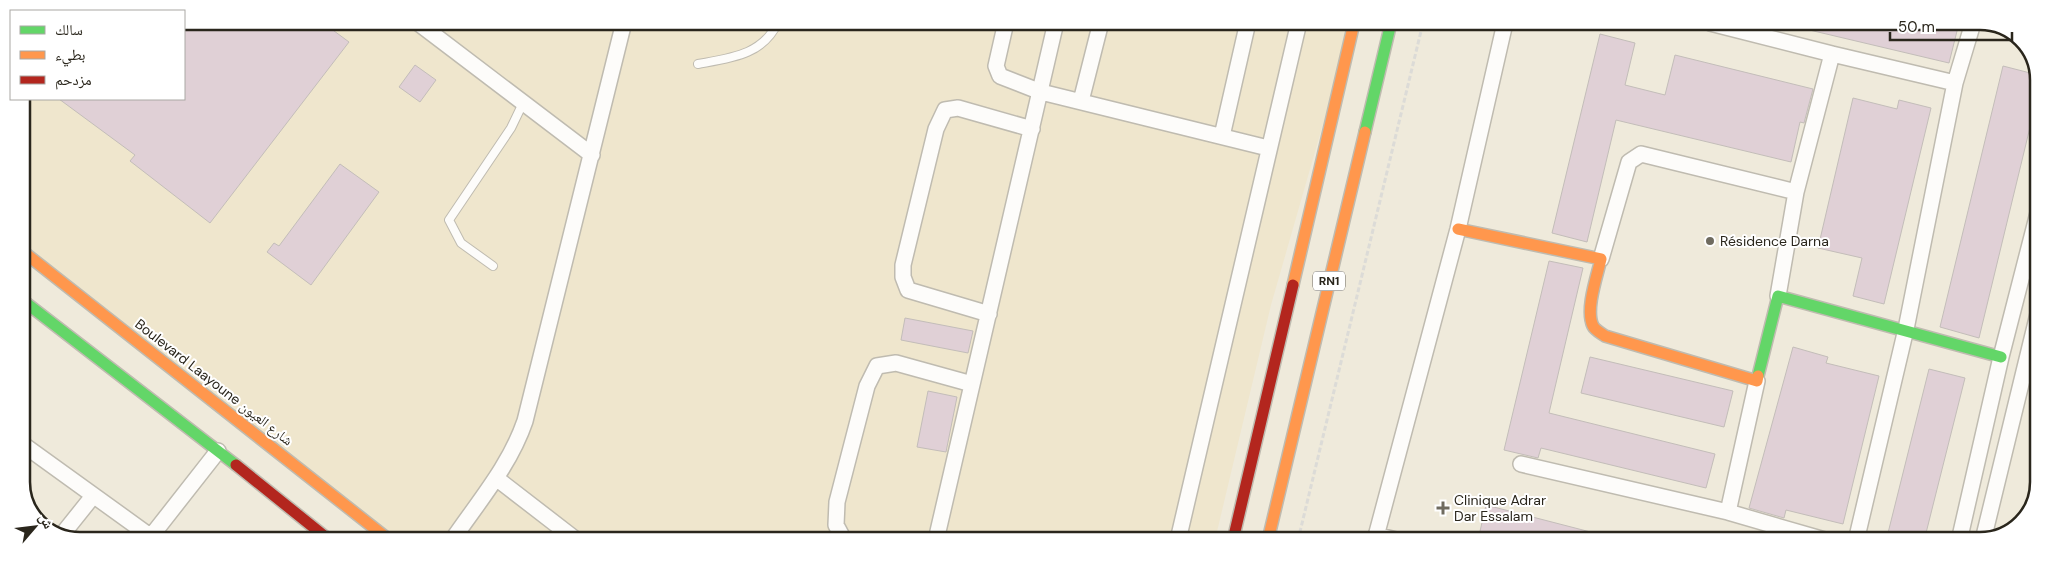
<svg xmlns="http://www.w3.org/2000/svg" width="2060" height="562" font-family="'DM Sans','Noto Naskh Arabic',sans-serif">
<rect width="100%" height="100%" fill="#efeadb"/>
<path fill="#efe6cd" d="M 184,21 L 1352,23 L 1271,305 L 1215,540 L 387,539 L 21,257 L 21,99 L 184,99 Z"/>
<path fill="#e0d0d6" stroke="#c3bdb9" d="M 184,21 L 322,22 L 349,42 L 210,223 L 130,161 L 135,155 L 59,99 L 184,99 Z
M 1802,23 L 1942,23 L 1958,27 L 1949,63 L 1801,28 Z
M 1600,34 L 1635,43 L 1625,85 L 1665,95 L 1675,55 L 1813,89 L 1804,123 L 1800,122 L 1791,162 L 1616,120 L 1587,242 L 1552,233 Z
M 415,65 L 436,80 L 420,102 L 399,87 Z
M 2003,66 L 2038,75 L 2039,90 L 1979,338 L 1940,327 Z
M 1853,98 L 1897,109 L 1899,100 L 1931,108 L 1884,304 L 1853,296 L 1862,258 L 1818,248 Z
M 340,164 L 379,192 L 311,285 L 267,252 L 274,243 L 279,246 Z
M 1549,261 L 1583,268 L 1549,413 L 1715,454 L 1706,488 L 1541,448 L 1538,458 L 1504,450 Z
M 905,318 L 973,331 L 968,353 L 901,340 Z
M 1793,347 L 1828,357 L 1826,363 L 1879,376 L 1843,524 L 1786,510 L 1784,518 L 1749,508 Z
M 1590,357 L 1733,391 L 1724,427 L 1581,393 Z
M 1929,369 L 1965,378 L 1924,541 L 1886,541 Z
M 928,391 L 957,397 L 946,452 L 917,447 Z
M 1486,505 L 1606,536 L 1606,540 L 1478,540 Z"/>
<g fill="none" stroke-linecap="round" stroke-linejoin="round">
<g stroke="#bfbbb0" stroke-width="10">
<path id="lane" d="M 698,64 C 731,58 763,55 778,22
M 493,266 L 461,243 L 449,220 L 511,128 L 523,103"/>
</g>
<g stroke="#bfbbb0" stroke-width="18">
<path id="street" d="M 417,22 L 592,155
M 1006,22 L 996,66 L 1000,76 L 1041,92 L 1268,148
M 1710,23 L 1832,54
M 1081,101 L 1101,22
M 1222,136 L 1248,22
M 1796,192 L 1832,54 L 1955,83
M 1601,259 L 1629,162 L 1641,154 L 1796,192 L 1778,296
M 989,314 L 908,290 L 903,277 L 903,265 L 936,129 L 945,110 L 958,108 L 1032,129
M 1757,381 L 1728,512 L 1828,541
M 21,443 L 154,539
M 1521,464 L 1728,512
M 496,478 L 575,539
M 1376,535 L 1396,540
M 61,536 L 93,496
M 149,539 L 218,451
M 453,539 C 479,501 510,465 525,421 L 624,22
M 844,540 L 836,525 L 837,502 L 867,386 L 877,366 L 896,363 L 972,384
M 936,540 L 1056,22
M 1178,540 L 1299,22
M 1375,540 L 1458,229 L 1505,23
M 1983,540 L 2038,314
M 1856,541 L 1906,329 L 1955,83 L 1973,23
M 1959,541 L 2001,357 L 2038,213"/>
</g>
<g stroke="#bfbbb0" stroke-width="14">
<path id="fast" d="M 1365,132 L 1391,23
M 21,299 L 236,465
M 1758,376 L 1778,296 L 2001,357"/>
</g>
<g stroke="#bfbbb0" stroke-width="14">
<path id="slow" d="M 1458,229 L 1601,259 C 1597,276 1585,310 1593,326 C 1595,330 1601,333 1605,336 L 1757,381 L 1758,376
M 21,250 L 388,539
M 1293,285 L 1354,23
M 1268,540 L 1365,132"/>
</g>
<g stroke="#bfbbb0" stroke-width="14">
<path id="jam" d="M 236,465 L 328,539
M 1233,540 L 1293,285"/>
</g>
<path stroke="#dcdbd7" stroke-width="3" stroke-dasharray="5 2.5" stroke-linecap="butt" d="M 1298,540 L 1423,23"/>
<use href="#lane" stroke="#fdfcfa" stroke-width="8"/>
<use href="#street" stroke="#fdfcfa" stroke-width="15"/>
<use href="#fast" stroke="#63d668" stroke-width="11"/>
<use href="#slow" stroke="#ff974d" stroke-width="11"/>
<use href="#jam" stroke="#b3261e" stroke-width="11"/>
</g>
<g fill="#6f6b5f" stroke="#fff" stroke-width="2">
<circle cx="1710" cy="241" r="5"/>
<path d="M1440.5 500.5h5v5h5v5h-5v5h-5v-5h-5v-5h5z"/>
</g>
<g text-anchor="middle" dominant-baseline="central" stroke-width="4" stroke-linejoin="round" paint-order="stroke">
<rect fill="#fff" stroke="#6a6760" stroke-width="1" x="1313" y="271.5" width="32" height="19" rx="4"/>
<g font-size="12" font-weight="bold" fill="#2a261c">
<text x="1329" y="281">RN1</text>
</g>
<g font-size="14" fill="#2a261c" stroke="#fff" text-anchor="start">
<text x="1720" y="241">Résidence Darna</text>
<text x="1454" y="500">Clinique Adrar<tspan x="1454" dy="16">Dar Essalam</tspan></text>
</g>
<g font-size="14" fill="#2a261c" stroke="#fff">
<text transform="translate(214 382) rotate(38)">Boulevard Laayoune شارع العيون</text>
</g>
</g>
<path d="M0 0H2060V562H0ZM80 30H1980A50 50 0 0 1 2030 80V482A50 50 0 0 1 1980 532H80A50 50 0 0 1 30 482V80A50 50 0 0 1 80 30Z" fill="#fff" fill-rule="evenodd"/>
<path fill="none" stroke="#2a261c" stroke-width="2.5" d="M80 30H1980A50 50 0 0 1 2030 80V482A50 50 0 0 1 1980 532H80A50 50 0 0 1 30 482V80A50 50 0 0 1 80 30Z"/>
<rect x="10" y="10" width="175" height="90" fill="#ffffff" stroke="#aaa8a4"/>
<rect x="20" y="26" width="25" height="8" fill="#63d668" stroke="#aaa8a4"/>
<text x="55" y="35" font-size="15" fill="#2a261c">سالك</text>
<rect x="20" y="51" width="25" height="8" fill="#ff974d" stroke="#aaa8a4"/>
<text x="55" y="60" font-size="15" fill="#2a261c">بطيء</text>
<rect x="20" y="76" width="25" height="8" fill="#b3261e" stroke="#aaa8a4"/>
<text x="55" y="85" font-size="15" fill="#2a261c">مزدحم</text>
<g transform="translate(35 527) rotate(62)" stroke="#ffffff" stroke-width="4" paint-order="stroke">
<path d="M0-4L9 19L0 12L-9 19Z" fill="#2a261c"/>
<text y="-8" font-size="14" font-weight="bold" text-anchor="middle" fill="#2a261c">ش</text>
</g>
<path d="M1890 32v8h122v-8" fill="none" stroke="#2a261c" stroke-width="2.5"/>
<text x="1898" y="32" font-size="15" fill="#2a261c" stroke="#ffffff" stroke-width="4" paint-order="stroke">50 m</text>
</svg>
